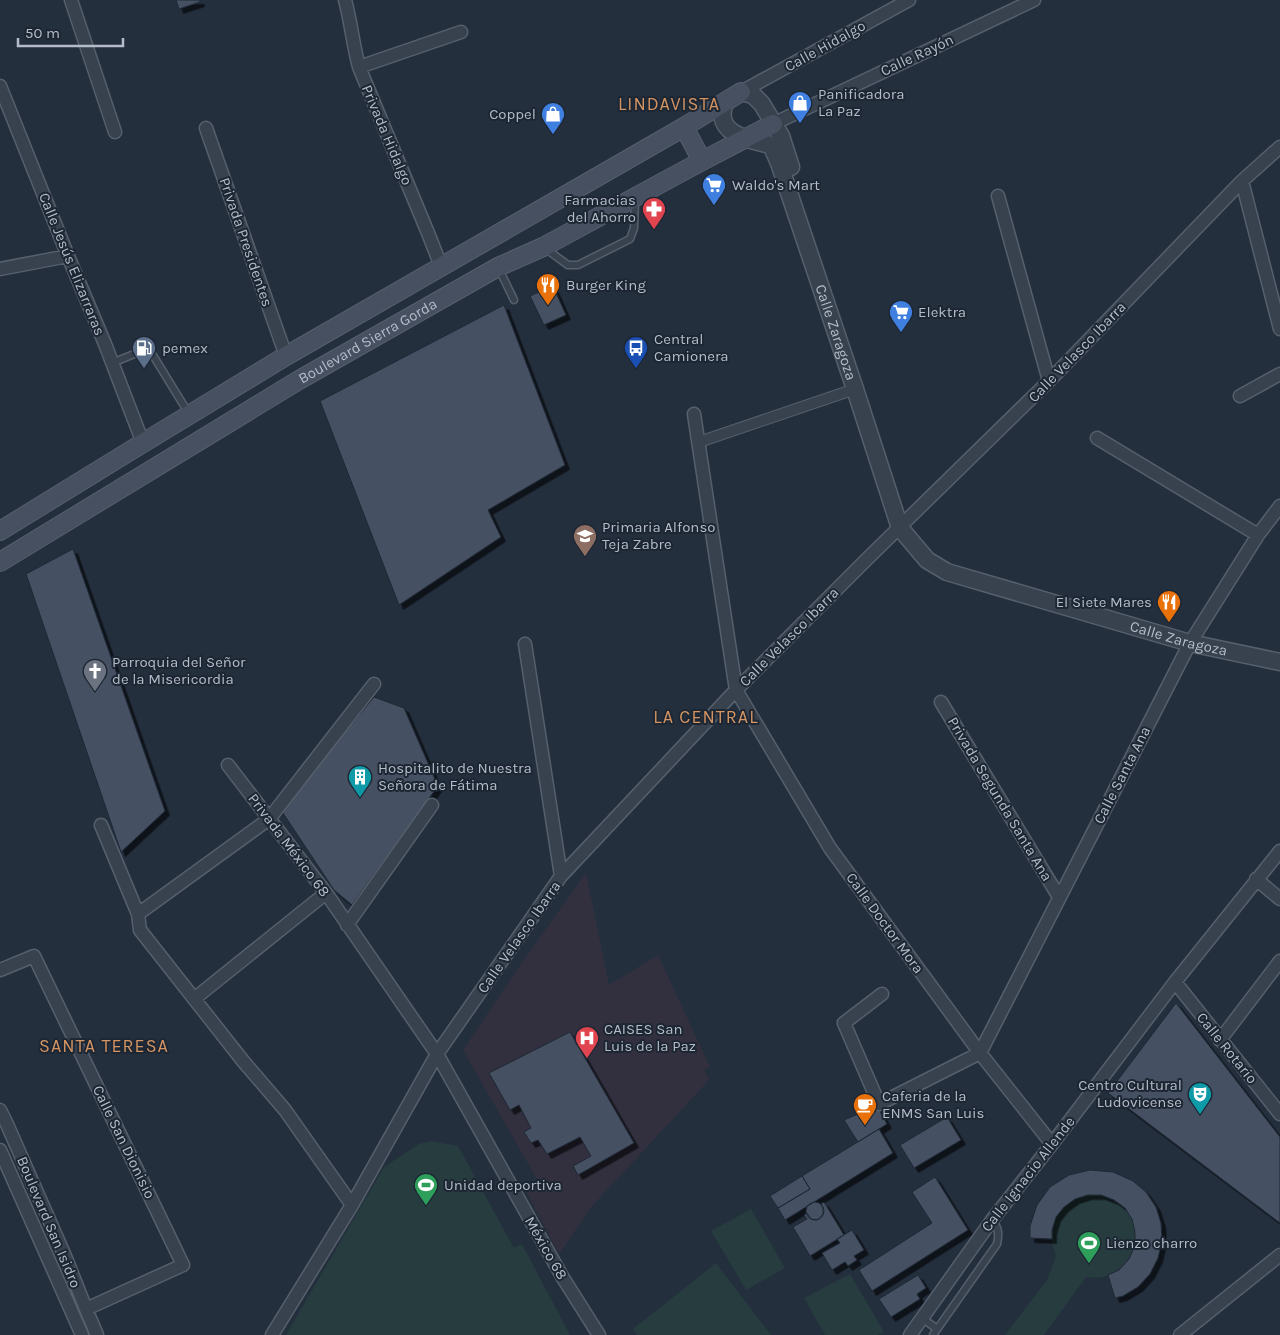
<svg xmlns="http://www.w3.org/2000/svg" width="1280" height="1335" font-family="Karla,sans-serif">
<defs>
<filter id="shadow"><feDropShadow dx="4.5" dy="4.5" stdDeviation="0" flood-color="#0009"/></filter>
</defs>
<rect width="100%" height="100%" fill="#242f3e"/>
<path fill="#32303f" d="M 586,873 L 609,985 L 658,955 L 710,1067 L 704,1070 L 709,1080 L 592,1206 L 559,1254 L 525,1190 L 538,1181 L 463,1050 L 522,962 Z"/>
<path fill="#263c3f" d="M 431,1141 L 458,1146 L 514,1248 L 522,1244 L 570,1335 L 286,1335 L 384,1167 L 419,1144 Z
M 1088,1195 C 1097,1195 1106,1195 1114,1200 C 1155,1223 1132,1285 1086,1277 L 1044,1335 L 1005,1335 L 1047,1280 L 1056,1256 L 1052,1244 L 1052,1230 L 1056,1217 L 1064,1207 L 1075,1199 Z
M 751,1209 L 785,1268 L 746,1290 L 711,1231 Z
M 716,1263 L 771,1335 L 637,1335 L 633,1329 Z
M 850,1274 L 884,1332 L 878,1335 L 825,1335 L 804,1298 Z"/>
<path fill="#455162" stroke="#1f2835" filter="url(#shadow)" d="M 176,0 L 200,0 L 200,2 L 179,9 Z
M 553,286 L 566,315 L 544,325 L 530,296 Z
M 504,305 L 565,465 L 488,510 L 501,537 L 399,605 L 320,401 Z
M 73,549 L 165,811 L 121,852 L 26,574 Z
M 374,697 L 404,708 L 438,786 L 352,905 L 334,890 L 281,810 Z
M 1176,1003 L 1280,1137 L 1280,1223 L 1108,1093 Z
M 570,1032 L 634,1143 L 578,1175 L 573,1166 L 591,1156 L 580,1137 L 547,1154 L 538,1140 L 531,1143 L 524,1132 L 531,1128 L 519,1105 L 510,1110 L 489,1073 Z
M 877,1106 L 887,1124 L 858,1142 L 844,1120 Z
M 947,1117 L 961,1140 L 914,1168 L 900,1145 Z
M 879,1129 L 893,1153 L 785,1220 L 778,1208 L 810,1189 L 802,1176 Z
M 1090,1170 L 1113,1172 L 1133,1181 L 1146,1192 L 1156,1207 L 1161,1223 L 1162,1241 L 1158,1258 L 1150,1274 L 1138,1287 L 1123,1296 L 1115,1298 L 1108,1275 L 1119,1270 L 1129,1259 L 1135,1245 L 1135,1232 L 1132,1219 L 1125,1208 L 1114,1200 L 1101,1195 L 1088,1195 L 1075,1199 L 1064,1207 L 1056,1217 L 1052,1230 L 1052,1239 L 1030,1238 L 1030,1226 L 1037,1205 L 1050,1187 L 1069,1175 Z
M 802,1176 L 810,1189 L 778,1208 L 770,1196 Z
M 935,1177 L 968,1230 L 872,1291 L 859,1270 L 932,1223 L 912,1192 Z
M 824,1202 L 844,1235 L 810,1256 L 793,1227 L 807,1219 L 804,1215 L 807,1213 L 811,1219 L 817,1220 L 820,1218 L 823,1214 L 823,1208 L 821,1204 Z
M806 1211a9 9 0 1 1 18 0a9 9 0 1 1-18 0Z
M 852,1230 L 864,1250 L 854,1256 L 857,1260 L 848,1266 L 845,1262 L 832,1270 L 822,1253 L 840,1243 L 837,1239 Z
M 918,1275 L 926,1288 L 917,1294 L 920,1299 L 891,1317 L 879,1299 Z"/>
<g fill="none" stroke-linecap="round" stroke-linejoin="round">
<g stroke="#565f6c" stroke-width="9">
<path id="service" d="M 546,249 L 568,265 L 578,265 L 630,239 L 634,228 L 635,200
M 498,267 L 514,300
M 112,363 L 144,350 L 151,352 L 189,414
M 922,1318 L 937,1329
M 933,1335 L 997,1244 C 999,1234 999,1228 992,1220"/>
</g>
<g stroke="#565f6c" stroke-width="12">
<path id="pedestrian" d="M 699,442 L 855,389"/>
</g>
<g stroke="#565f6c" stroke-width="15">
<path id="minor" d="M 71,0 L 115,132
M 345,0 C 351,22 353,45 359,67 L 428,233 L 441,266
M 359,67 L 461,32
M 0,86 L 68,256 L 105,344 L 143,443
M 741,92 L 909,0
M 773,124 L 1034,0
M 206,128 L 286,356
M 1242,181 L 1280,329
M 998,196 L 1049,381
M 0,269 L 68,256
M 1240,396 L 1280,374
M 694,414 L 736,690 L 830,848 L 980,1053 L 1052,1144
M 1097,438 L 1258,535
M 525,644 L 561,876
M 941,702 L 1059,897
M 228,765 L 326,893 L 437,1054 L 563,1278 L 599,1335
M 101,825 L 138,914 L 140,930 L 243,1061 L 285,1110 L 352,1205
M 1256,879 L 1280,899
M 138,914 L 269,819 L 374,684
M 347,925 L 432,805
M 0,970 L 34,956 L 183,1265 L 86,1309
M 1175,982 L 1280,1114
M 882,994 L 844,1023 L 879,1104 L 980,1053 L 1190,643 L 1258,535 L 1280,506
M 194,999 L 326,893
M 1220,1040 L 1280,961
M 0,1110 L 6,1122 L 65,1256 L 86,1309 L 97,1335
M 0,1150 L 82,1335
M 272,1335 L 352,1205 L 437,1054 L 561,876 L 736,690 L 866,560 L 1049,381 L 1242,181 L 1280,147
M 910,1335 L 992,1220 L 1052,1144 L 1175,982 L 1280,851
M 1180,1335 L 1280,1255"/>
</g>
<g stroke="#565f6c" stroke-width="19">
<g id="tertiary">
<path d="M 741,92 L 753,95 L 762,104 L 781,136 L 791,167"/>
<path id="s1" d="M 725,103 C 713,134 749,140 771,145 L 779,163 L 855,389 L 900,528 L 927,560 L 947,572 L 1190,643 L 1280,662"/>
</g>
</g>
<g stroke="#565f6c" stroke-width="20">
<g id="secondary">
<path d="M 684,127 L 702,161"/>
<path d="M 0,531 L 143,443 L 286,356 L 684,127 L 741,92"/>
<path id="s2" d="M 0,562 L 299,380 L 498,267 L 543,247 L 702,161 L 773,124"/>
</g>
</g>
<use href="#service" stroke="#38414e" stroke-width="6"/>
<use href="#pedestrian" stroke="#38414e" stroke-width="10"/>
<use href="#minor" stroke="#38414e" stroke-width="12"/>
<use href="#tertiary" stroke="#38414e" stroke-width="16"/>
<use href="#secondary" stroke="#465061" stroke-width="18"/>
</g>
<defs>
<g id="shop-pin" transform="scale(1.25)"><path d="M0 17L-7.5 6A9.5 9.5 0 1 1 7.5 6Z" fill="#3f7fe0" stroke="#1d2633"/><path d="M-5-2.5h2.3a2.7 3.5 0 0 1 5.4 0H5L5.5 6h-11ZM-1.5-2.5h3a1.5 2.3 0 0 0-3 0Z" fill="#fff"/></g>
<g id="supermarket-pin" transform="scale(1.25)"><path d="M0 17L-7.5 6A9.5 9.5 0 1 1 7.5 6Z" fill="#3f7fe0" stroke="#1d2633"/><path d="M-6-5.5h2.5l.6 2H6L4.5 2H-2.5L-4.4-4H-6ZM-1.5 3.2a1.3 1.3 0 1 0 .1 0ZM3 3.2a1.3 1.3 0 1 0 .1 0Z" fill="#fff"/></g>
<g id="pharmacy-pin" transform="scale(1.25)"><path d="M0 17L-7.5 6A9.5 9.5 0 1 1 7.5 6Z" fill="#e0444e" stroke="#1d2633"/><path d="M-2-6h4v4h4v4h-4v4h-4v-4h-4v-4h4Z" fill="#fff"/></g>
<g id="restaurant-pin" transform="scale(1.25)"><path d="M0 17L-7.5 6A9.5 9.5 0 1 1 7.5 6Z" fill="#e8710a" stroke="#1d2633"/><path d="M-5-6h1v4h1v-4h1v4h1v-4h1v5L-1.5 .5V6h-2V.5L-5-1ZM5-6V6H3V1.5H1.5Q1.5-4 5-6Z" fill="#fff"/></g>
<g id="fuel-pin" transform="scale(1.25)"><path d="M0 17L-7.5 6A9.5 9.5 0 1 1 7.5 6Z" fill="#5c6f8a" stroke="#1d2633"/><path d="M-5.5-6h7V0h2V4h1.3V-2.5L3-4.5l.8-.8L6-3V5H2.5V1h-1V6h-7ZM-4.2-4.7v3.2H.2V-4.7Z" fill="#fff"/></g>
<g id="bus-pin" transform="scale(1.25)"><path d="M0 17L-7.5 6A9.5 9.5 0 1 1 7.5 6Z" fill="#1a4fb4" stroke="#1d2633"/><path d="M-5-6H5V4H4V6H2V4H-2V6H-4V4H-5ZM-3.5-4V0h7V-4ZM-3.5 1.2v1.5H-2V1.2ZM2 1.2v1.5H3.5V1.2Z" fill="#fff"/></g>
<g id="school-pin" transform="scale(1.25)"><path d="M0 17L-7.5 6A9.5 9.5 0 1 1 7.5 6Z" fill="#8d6e63" stroke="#1d2633"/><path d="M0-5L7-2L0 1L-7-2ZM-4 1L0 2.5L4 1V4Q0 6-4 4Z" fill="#fff"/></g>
<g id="church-pin" transform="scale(1.25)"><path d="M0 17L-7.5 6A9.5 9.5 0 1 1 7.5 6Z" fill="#6b7280" stroke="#1d2633"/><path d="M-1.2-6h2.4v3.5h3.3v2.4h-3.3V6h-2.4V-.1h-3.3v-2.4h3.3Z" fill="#fff"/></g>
<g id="building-pin" transform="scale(1.25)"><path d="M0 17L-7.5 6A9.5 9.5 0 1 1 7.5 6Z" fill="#0f9aa8" stroke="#1d2633"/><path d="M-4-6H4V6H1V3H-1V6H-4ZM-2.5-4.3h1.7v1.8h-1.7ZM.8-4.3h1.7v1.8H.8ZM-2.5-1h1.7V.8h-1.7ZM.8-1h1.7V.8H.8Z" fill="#fff"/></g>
<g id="hospital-pin" transform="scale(1.25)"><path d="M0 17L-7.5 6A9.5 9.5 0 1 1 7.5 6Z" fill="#e0444e" stroke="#1d2633"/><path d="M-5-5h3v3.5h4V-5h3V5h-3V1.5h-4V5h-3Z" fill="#fff"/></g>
<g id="theatre-pin" transform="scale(1.25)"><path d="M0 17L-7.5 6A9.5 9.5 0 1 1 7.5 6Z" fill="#0f9aa8" stroke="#1d2633"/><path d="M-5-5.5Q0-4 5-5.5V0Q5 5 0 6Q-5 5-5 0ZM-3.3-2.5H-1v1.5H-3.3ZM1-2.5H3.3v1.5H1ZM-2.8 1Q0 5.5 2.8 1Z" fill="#fff"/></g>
<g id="cafe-pin" transform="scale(1.25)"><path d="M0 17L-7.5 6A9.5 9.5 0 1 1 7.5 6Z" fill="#e8710a" stroke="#1d2633"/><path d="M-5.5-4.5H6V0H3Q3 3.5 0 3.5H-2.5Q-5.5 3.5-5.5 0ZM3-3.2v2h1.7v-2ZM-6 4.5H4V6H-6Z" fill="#fff"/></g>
<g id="stadium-pin" transform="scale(1.25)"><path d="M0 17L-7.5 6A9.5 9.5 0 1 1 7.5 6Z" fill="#2e9e5b" stroke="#1d2633"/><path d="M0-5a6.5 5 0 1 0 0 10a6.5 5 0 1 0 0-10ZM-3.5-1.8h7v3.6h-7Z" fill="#fff"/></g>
</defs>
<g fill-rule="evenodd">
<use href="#shop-pin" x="800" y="103"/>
<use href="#shop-pin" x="553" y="114"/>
<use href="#supermarket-pin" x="714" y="185"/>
<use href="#pharmacy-pin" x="654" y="209"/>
<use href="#restaurant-pin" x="548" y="285"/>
<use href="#supermarket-pin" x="901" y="312"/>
<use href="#fuel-pin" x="144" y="348"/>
<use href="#bus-pin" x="636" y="348"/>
<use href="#school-pin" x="585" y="536"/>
<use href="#restaurant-pin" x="1169" y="602"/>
<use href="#church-pin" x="95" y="671"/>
<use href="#building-pin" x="360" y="777"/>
<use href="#hospital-pin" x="587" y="1038"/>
<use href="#theatre-pin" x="1200" y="1094"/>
<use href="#cafe-pin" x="865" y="1105"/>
<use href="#stadium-pin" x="426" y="1185"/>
<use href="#stadium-pin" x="1089" y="1243"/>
</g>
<g text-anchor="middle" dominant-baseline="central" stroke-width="4" stroke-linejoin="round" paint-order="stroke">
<g font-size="15" fill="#b4bcc9" stroke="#1d2633">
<text transform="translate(825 46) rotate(-29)">Calle Hidalgo</text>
<text transform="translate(917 55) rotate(-25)">Calle Rayón</text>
<text transform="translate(387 135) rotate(67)">Privada Hidalgo</text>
<text transform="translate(246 242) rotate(71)">Privada Presidentes</text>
<text transform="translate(72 264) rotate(68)">Calle Jesús Elizarraras</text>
<text stroke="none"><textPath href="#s1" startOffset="272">Calle Zaragoza</textPath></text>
<text stroke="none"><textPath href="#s2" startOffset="429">Boulevard Sierra Gorda</textPath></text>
<text transform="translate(1077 352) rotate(-46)">Calle Velasco Ibarra</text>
<text transform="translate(789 637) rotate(-45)">Calle Velasco Ibarra</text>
<text stroke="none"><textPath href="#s1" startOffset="784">Calle Zaragoza</textPath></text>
<text transform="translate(1122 775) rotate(-63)">Calle Santa Ana</text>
<text transform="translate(1000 799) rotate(59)">Privada Segunda Santa Ana</text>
<text transform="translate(289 845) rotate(53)">Privada México 68</text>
<text transform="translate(885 923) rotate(54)">Calle Doctor Mora</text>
<text transform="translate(519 937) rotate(-55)">Calle Velasco Ibarra</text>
<text transform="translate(1227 1048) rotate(51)">Calle Rotario</text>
<text transform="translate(124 1142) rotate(64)">Calle San Dionisio</text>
<text transform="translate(1028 1174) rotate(-52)">Calle Ignacio Allende</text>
<text transform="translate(49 1222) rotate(67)">Boulevard San Isidro</text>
<text transform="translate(546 1248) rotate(60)">México 68</text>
</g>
<g font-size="15" fill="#b4bcc9" stroke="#1d2633" text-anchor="start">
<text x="818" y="94">Panificadora<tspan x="818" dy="17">La Paz</tspan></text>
<text x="536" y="114" text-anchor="end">Coppel</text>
<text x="732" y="185">Waldo's Mart</text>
<text x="636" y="200" text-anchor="end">Farmacias<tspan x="636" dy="17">del Ahorro</tspan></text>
<text x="566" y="285">Burger King</text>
<text x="918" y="312">Elektra</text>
<text x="654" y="339">Central<tspan x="654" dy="17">Camionera</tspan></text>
<text x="162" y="348">pemex</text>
<text x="602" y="527">Primaria Alfonso<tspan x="602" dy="17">Teja Zabre</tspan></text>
<text x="1152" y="602" text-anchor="end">El Siete Mares</text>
<text x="112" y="662">Parroquia del Señor<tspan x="112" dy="17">de la Misericordia</tspan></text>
<text x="378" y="768">Hospitalito de Nuestra<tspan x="378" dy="17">Señora de Fátima</tspan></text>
<text x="604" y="1029">CAISES San<tspan x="604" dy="17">Luis de la Paz</tspan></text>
<text x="1182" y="1085" text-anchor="end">Centro Cultural<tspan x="1182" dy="17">Ludovicense</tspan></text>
<text x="882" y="1096">Caferia de la<tspan x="882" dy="17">ENMS San Luis</tspan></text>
<text x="444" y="1185">Unidad deportiva</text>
<text x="1106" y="1243">Lienzo charro</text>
</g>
<g font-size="18" letter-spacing="1" fill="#d59563" stroke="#1d2633">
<text x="669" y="104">LINDAVISTA</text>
<text x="706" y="717">LA CENTRAL</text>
<text x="104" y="1046">SANTA TERESA</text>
</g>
</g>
<path d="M18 38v8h105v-8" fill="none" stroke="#b4bcc9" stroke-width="2.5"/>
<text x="25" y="38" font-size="15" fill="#b4bcc9" stroke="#1d2633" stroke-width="4" paint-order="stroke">50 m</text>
</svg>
